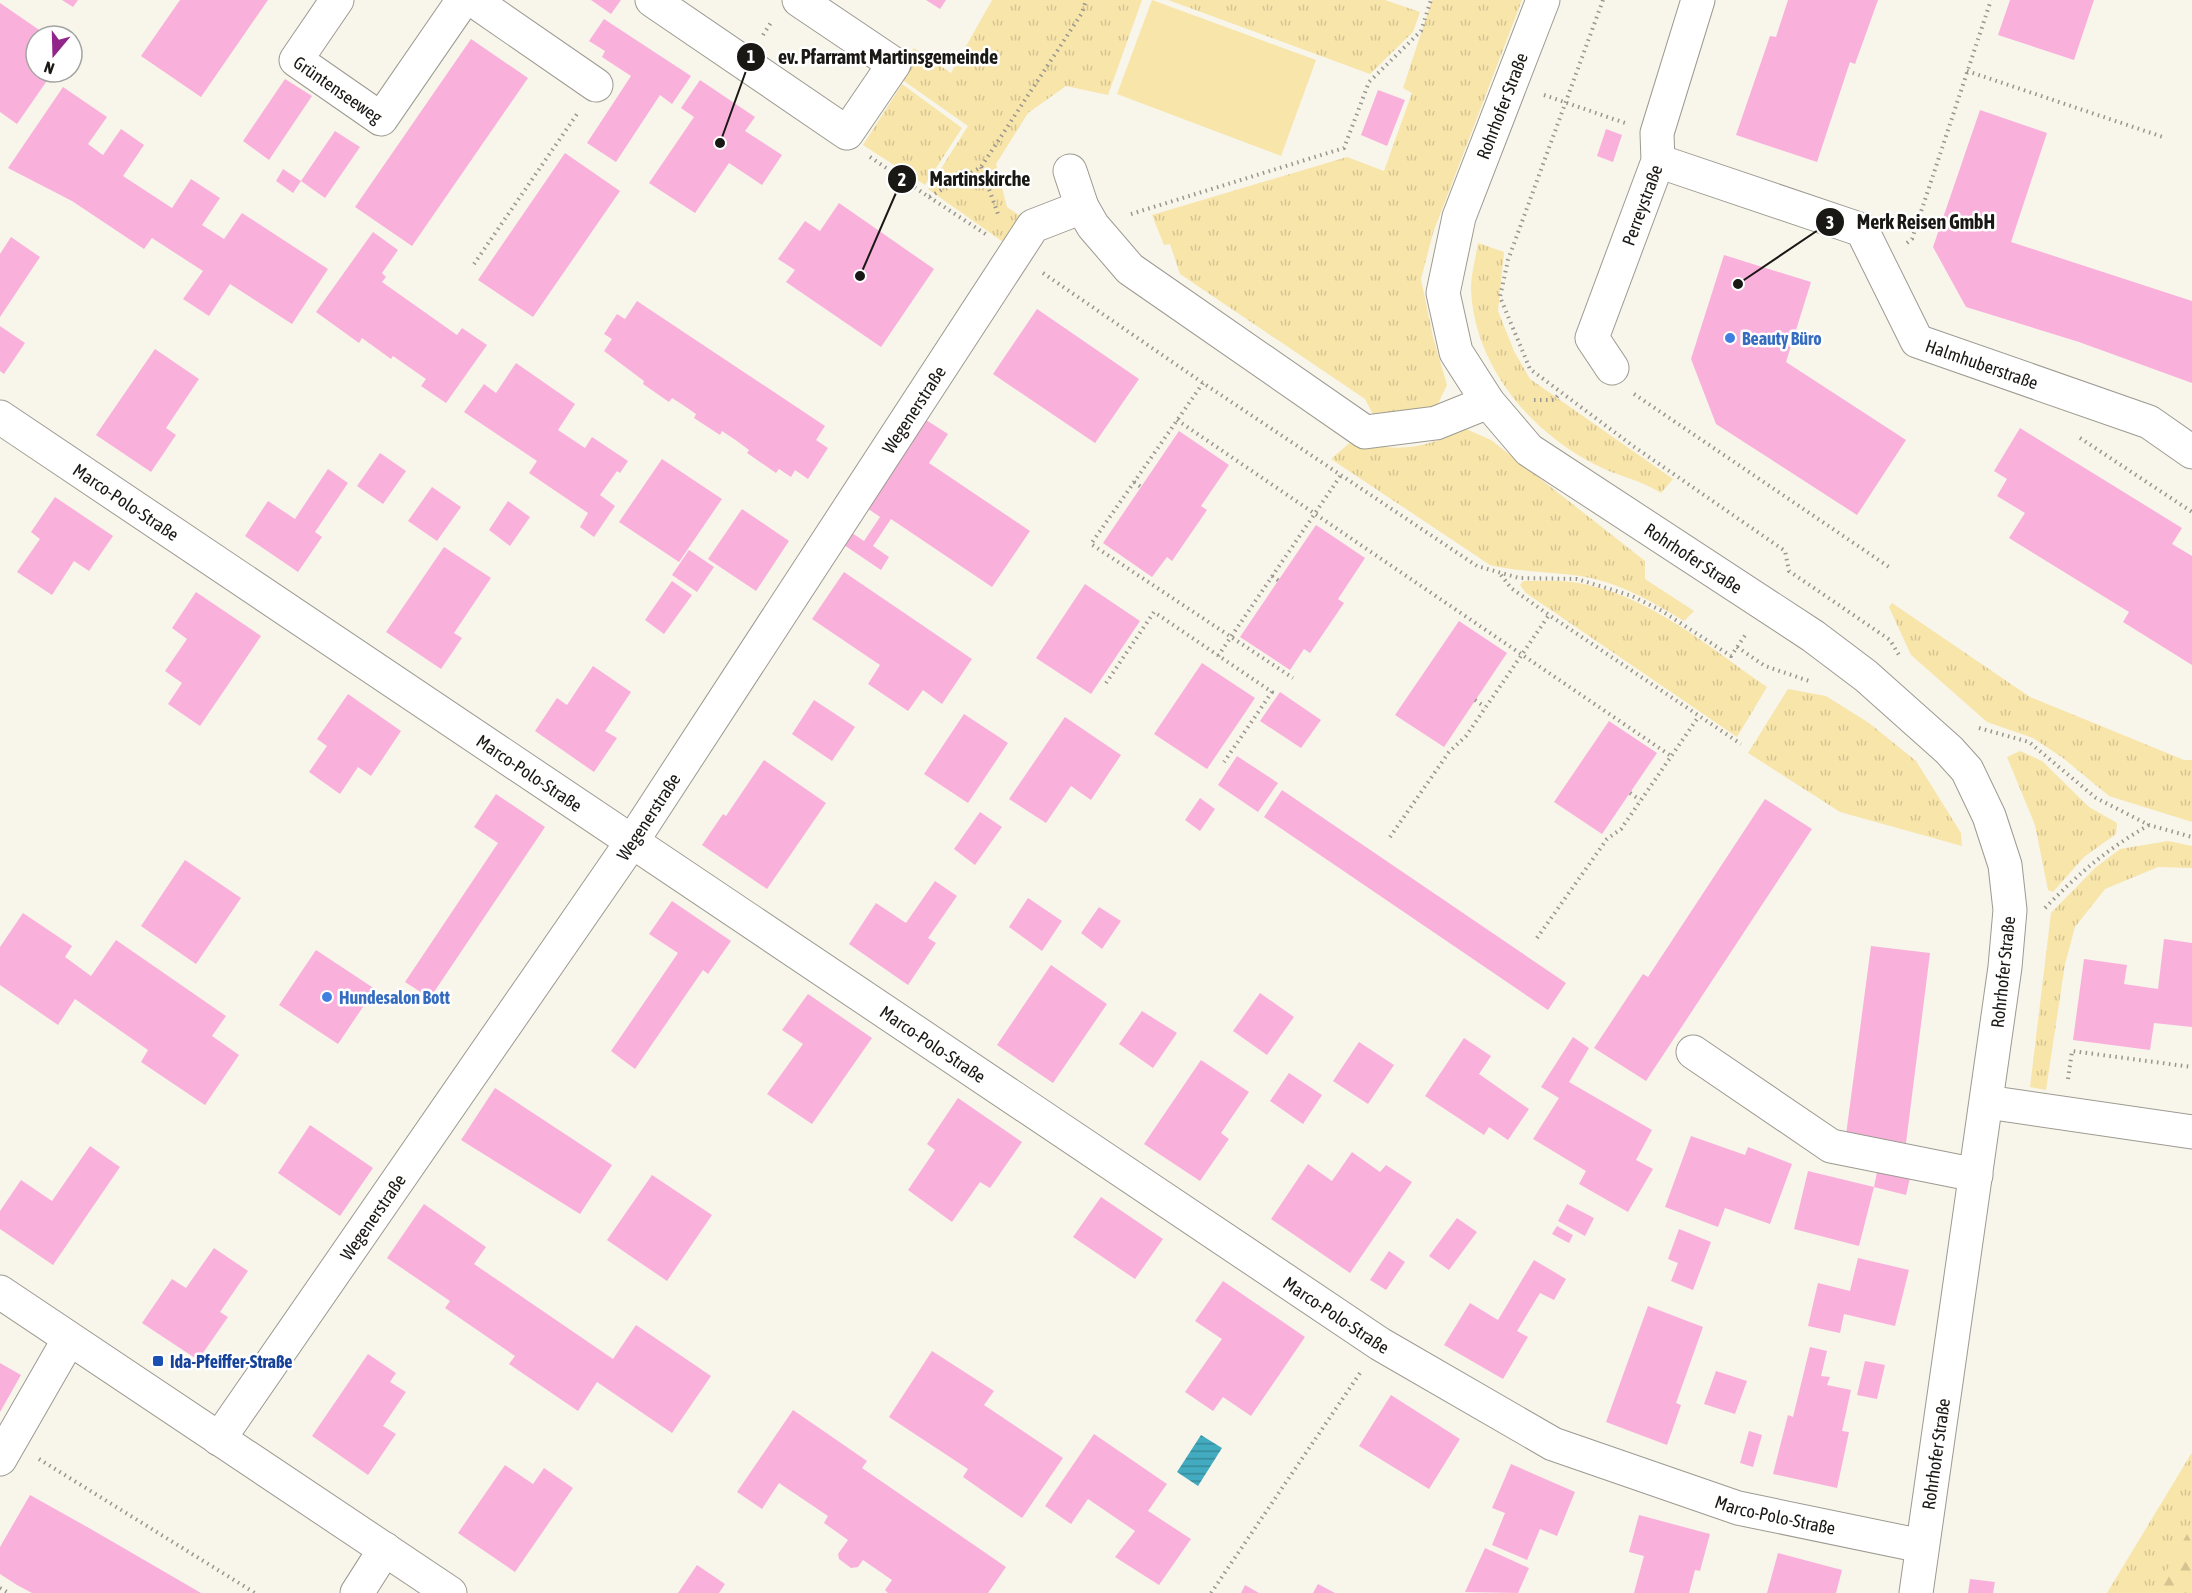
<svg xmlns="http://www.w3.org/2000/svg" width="2192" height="1593" font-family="'Asap Condensed',sans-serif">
<defs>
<pattern id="grass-tufts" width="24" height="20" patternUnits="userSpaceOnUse" patternTransform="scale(1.5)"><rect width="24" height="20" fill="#f8e5aa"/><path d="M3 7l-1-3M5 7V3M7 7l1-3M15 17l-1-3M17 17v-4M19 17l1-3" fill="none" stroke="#d4c491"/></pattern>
<pattern id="forest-firs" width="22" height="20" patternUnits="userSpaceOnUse" patternTransform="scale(1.5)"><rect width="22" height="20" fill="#f8e5aa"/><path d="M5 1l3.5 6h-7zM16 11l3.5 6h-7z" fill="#d4c491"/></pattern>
<pattern id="water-rules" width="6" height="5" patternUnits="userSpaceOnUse" patternTransform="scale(1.5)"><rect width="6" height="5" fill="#42abbf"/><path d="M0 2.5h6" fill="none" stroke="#368a9a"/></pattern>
</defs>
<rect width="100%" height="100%" fill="#f8f5eb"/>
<path fill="url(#grass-tufts)" d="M 992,0 L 1142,0 L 1108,95 L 1066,86 L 1028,113 L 996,164 L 1007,207 L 1026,220 L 1006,244 L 928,189 L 968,126 L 894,74 L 914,48 L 951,73 Z
M 1168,0 L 1385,0 L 1420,12 L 1413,32 L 1370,74 Z
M 1432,0 L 1522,0 L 1433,233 L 1421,279 L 1433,337 L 1447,385 L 1436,408 L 1375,418 L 1365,399 L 1180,274 L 1170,244 L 1164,245 L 1152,215 L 1347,157 L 1384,171 L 1412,93 L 1403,88 Z
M 902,84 L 962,128 L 925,185 L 863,145 Z
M 1478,243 L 1504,252 L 1498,311 L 1514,351 L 1530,379 L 1673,479 L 1661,493 C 1639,479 1616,476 1594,464 C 1529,431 1473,363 1471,288 C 1471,273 1476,257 1478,243 Z
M 1466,429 L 1491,440 L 1645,561 L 1645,579 L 1694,611 L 1684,621 C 1654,603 1626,586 1591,578 C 1558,571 1523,573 1490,565 L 1331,459 L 1353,440 C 1399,454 1423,448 1466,429 Z
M 1523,581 C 1539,581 1557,580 1573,582 C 1647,593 1707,646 1767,687 L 1737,737 L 1526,593 L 1520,585 Z
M 1892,603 L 2030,697 L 2184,760 L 2192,760 L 2192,822 L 2109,796 L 2063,758 L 2033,738 L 1987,722 L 1911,655 L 1889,607 Z
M 1788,689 L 1826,696 L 1869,723 L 1916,761 L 1961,833 L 1962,846 L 1840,812 L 1748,753 Z
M 2020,751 L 2042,761 L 2089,807 L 2117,823 L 2116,834 L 2084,857 L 2053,892 L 2048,890 L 2035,825 L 2007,757 Z
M 2168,841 L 2192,846 L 2192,868 L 2158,867 L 2105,889 L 2075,927 L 2065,964 L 2046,1090 L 2030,1087 L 2051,913 L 2095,868 L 2120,849 Z
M 2192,1453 L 2192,1593 L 2107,1593 L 2191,1454 Z"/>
<path fill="url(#forest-firs)" d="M 2192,1525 L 2192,1593 L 2154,1593 Z"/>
<path fill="#f8e5aa" d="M 1152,0 L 1316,60 L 1281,156 L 1117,94 Z"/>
<path fill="url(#water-rules)" d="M 1201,1435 L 1222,1448 L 1198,1486 L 1177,1472 Z"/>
<path fill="#f9b1dc" d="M 62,0 L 78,0 L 73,7 Z
M 180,0 L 268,0 L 201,97 L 141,56 Z
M 591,0 L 621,0 L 611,14 Z
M 926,0 L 946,0 L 940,9 Z
M 1788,0 L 1878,0 L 1855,64 L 1850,62 L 1817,162 L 1736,135 L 1770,36 L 1776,37 Z
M 2010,0 L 2094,0 L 2074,60 L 1998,35 Z
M 0,3 L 48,36 L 36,36 L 36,72 L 53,72 L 17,124 L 0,112 Z
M 604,19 L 691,76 L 672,104 L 660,95 L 616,162 L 587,143 L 631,76 L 602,57 L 605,51 L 589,41 Z
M 471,39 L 528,78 L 412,246 L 355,207 Z
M 285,79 L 312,96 L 269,160 L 243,141 Z
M 700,80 L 755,117 L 745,131 L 782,155 L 762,185 L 729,163 L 695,213 L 649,183 L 694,117 L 681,108 Z
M 63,87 L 107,117 L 88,144 L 103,155 L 121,129 L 144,145 L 123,176 L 172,208 L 191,179 L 220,198 L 202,225 L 224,239 L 242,213 L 328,269 L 292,324 L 230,284 L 209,316 L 183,299 L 203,271 L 152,238 L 144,249 L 72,201 L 8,168 Z
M 1378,90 L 1405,100 L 1387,146 L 1361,135 Z
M 1980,110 L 2047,133 L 2011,242 L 2192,301 L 2192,383 L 2079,342 L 1966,307 L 1933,247 Z
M 1606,129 L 1622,135 L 1613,162 L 1597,156 Z
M 335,131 L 360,147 L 325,198 L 301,181 Z
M 565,153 L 620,191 L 533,317 L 478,280 Z
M 283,169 L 301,181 L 293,193 L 276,181 Z
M 839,203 L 934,269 L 881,347 L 786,282 L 795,270 L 778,259 L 805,221 L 820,231 Z
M 373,232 L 398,250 L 382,273 L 386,277 L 382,282 L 457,335 L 462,328 L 487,345 L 446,403 L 421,386 L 426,379 L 393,356 L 391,359 L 362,338 L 359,343 L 316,312 Z
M 11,237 L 40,257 L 0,317 L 0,254 Z
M 1724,255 L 1811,282 L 1786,362 L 1906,440 L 1857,515 L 1716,424 L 1691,359 Z
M 637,301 L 825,426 L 816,440 L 828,448 L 808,479 L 795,470 L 791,477 L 779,469 L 776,473 L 747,453 L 749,450 L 737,441 L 722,431 L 720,435 L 694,418 L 696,414 L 683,405 L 672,398 L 669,402 L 643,384 L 644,381 L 604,351 L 612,339 L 604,334 L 617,314 L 625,319 Z
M 1037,309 L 1139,379 L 1095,443 L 993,374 Z
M 0,326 L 25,343 L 4,374 L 0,371 Z
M 155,349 L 199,379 L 166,428 L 176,435 L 151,472 L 96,435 Z
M 516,363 L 575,404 L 558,430 L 585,448 L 592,437 L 628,461 L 620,473 L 617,471 L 600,495 L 615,506 L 594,537 L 580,527 L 588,513 L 529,473 L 537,461 L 464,412 L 484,384 L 496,393 Z
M 923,418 L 948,434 L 929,463 L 1030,531 L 992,587 L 891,519 L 873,546 L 889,557 L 881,570 L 841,543 L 849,531 L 864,541 L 880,517 L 864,506 Z
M 2020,428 L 2182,528 L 2172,544 L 2192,556 L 2192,665 L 2123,622 L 2129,612 L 2009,538 L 2025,513 L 1997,496 L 2007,479 L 1994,471 Z
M 1179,431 L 1229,465 L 1201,506 L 1207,510 L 1172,561 L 1167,557 L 1152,577 L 1103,543 Z
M 380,453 L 406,471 L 383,504 L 357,486 Z
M 662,459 L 722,499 L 679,562 L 619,522 Z
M 328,469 L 348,483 L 315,532 L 322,537 L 298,572 L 245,536 L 268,501 L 295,519 Z
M 432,487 L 461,507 L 437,541 L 408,521 Z
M 55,497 L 113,536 L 89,571 L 74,561 L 52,595 L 17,572 L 40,539 L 31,532 Z
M 508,501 L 530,517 L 510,546 L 489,530 Z
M 742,509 L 789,541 L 756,591 L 708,559 Z
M 1316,525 L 1365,558 L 1338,599 L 1344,603 L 1310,653 L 1304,649 L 1290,670 L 1240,637 Z
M 444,547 L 491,578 L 454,633 L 462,638 L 441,669 L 386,632 Z
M 689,550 L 714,567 L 697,592 L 672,575 Z
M 844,572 L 972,659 L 942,704 L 923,690 L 908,711 L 868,684 L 880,665 L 812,619 Z
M 672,581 L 692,595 L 664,634 L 645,620 Z
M 1085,584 L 1140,621 L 1091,694 L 1036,658 Z
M 196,592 L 261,636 L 200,726 L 168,704 L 182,683 L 165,671 L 187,639 L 172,628 Z
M 1459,621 L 1507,653 L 1444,747 L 1395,715 Z
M 1202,663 L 1255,698 L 1207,769 L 1154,734 Z
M 593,666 L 631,692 L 605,731 L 617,738 L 594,772 L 535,731 L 557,698 L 567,705 Z
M 1280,692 L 1321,720 L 1301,748 L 1260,721 Z
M 348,694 L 401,731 L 371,776 L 358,767 L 340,794 L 309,772 L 327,746 L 317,739 Z
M 814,700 L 855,727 L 832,761 L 792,734 Z
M 964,714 L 1008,743 L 968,803 L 924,774 Z
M 1065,717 L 1121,755 L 1091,800 L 1071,786 L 1046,823 L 1009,799 Z
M 1609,721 L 1657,753 L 1602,834 L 1554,802 Z
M 1237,756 L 1278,783 L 1258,812 L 1218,785 Z
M 764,760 L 826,803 L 767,889 L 702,845 L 723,814 L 726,816 Z
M 1282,790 L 1566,983 L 1548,1010 L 1264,817 Z
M 496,794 L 545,827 L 430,998 L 405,982 L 498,843 L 474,827 Z
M 1200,798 L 1215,809 L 1200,831 L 1185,820 Z
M 1765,799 L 1812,829 L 1646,1081 L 1594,1048 L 1643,974 L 1648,977 Z
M 980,812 L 1002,827 L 975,865 L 954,849 Z
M 185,860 L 241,898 L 196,964 L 141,926 Z
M 935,881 L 957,896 L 928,938 L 936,943 L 908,985 L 849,944 L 876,903 L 906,923 Z
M 1028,898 L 1062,921 L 1042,951 L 1009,927 Z
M 672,901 L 731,941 L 708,974 L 703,970 L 635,1069 L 611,1051 L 678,953 L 649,934 Z
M 1099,907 L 1121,921 L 1102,949 L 1081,933 Z
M 23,913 L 72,946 L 65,957 L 91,976 L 116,940 L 226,1016 L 212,1036 L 239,1055 L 205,1105 L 141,1062 L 148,1050 L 75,999 L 58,1025 L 0,985 L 0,947 Z
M 2164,939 L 2192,943 L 2192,1027 L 2154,1023 L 2150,1050 L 2073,1040 L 2084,959 L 2127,965 L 2124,984 L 2158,989 Z
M 1871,946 L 1930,953 L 1906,1143 L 1846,1135 Z
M 316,950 L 375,989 L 338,1044 L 279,1005 Z
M 1051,965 L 1107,1004 L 1053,1083 L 997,1045 Z
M 1260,993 L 1294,1017 L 1267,1055 L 1233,1031 Z
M 808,994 L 872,1038 L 812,1124 L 767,1094 L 803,1044 L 782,1030 Z
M 1142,1011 L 1177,1033 L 1153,1068 L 1119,1044 Z
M 1573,1037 L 1589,1048 L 1569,1082 L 1652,1130 L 1636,1160 L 1653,1169 L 1628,1212 L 1579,1184 L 1586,1171 L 1533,1139 L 1559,1098 L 1541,1087 Z
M 1464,1038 L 1491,1056 L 1479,1074 L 1529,1109 L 1508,1140 L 1489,1127 L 1484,1135 L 1425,1096 Z
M 1359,1042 L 1394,1065 L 1368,1104 L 1333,1081 Z
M 1201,1060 L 1249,1092 L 1221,1133 L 1229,1139 L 1200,1181 L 1144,1144 Z
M 1289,1073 L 1322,1095 L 1303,1124 L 1270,1101 Z
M 495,1088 L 612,1165 L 580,1214 L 461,1140 Z
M 958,1098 L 1022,1142 L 990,1188 L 980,1182 L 952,1222 L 908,1190 L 935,1150 L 927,1144 Z
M 310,1125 L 373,1168 L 340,1216 L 278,1173 Z
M 1691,1136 L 1745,1155 L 1748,1147 L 1792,1164 L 1770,1224 L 1725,1208 L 1718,1227 L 1665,1207 Z
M 90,1146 L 120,1167 L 53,1265 L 0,1229 L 0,1211 L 21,1180 L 52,1201 Z
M 1352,1152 L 1380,1172 L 1386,1165 L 1412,1182 L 1350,1273 L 1271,1219 L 1308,1164 L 1332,1181 Z
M 1878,1167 L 1911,1174 L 1906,1195 L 1874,1187 Z
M 1808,1171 L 1874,1187 L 1859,1246 L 1794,1229 Z
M 652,1175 L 712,1215 L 667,1281 L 607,1240 Z
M 1101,1197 L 1163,1239 L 1135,1279 L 1073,1237 Z
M 424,1204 L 486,1247 L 474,1264 L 613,1359 L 636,1325 L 711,1376 L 672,1433 L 597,1382 L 578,1411 L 509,1364 L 515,1356 L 445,1308 L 450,1301 L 387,1258 Z
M 1567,1204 L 1594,1218 L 1585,1236 L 1558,1221 Z
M 1457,1218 L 1477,1232 L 1449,1270 L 1429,1256 Z
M 1557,1226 L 1573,1235 L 1569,1243 L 1552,1234 Z
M 1679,1229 L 1711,1242 L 1693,1290 L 1671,1281 L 1678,1263 L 1668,1259 Z
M 214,1248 L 248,1271 L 220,1312 L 228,1317 L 198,1360 L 142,1323 L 172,1279 L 186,1288 Z
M 1389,1251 L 1405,1262 L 1386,1290 L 1370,1280 Z
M 1858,1258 L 1909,1270 L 1895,1326 L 1844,1314 L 1840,1333 L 1808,1326 L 1818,1283 L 1850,1291 Z
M 1534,1260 L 1566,1279 L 1554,1300 L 1540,1293 L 1517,1331 L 1528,1337 L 1503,1379 L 1444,1345 L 1470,1303 L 1498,1320 Z
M 1223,1281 L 1305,1337 L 1251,1416 L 1223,1397 L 1213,1411 L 1185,1392 L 1222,1339 L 1195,1321 Z
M 1648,1306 L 1703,1327 L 1676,1403 L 1681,1405 L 1667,1445 L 1606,1422 Z
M 1810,1347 L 1827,1351 L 1821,1376 L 1830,1377 L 1827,1385 L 1851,1390 L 1842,1431 L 1849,1432 L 1837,1488 L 1773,1474 L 1788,1415 L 1793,1417 Z
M 932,1351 L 994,1391 L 984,1405 L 1063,1458 L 1022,1518 L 963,1477 L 968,1469 L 889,1417 Z
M 368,1354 L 396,1373 L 390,1382 L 406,1392 L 383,1426 L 396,1434 L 368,1475 L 312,1436 Z
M 1865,1361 L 1885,1365 L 1877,1399 L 1857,1395 Z
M 0,1363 L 21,1375 L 0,1412 Z
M 1716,1371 L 1747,1381 L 1735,1414 L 1704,1404 Z
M 1391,1395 L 1460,1439 L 1429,1489 L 1359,1446 Z
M 793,1410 L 867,1461 L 862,1468 L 1006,1567 L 988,1593 L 888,1593 L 885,1590 L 892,1580 L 863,1560 L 858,1567 L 851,1568 L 839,1559 L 838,1554 L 848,1540 L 824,1523 L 828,1516 L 779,1483 L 762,1509 L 737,1492 Z
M 1749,1431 L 1762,1435 L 1753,1467 L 1740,1463 Z
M 1094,1434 L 1167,1484 L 1148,1511 L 1191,1539 L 1159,1585 L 1115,1557 L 1135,1531 L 1088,1499 L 1071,1524 L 1045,1506 Z
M 1511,1464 L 1575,1492 L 1557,1536 L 1540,1529 L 1527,1560 L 1492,1545 L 1505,1513 L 1492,1508 Z
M 505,1465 L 533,1484 L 544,1468 L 573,1488 L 515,1572 L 458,1533 Z
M 30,1495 L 89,1528 L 201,1593 L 32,1593 L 17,1585 L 0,1574 L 0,1547 Z
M 1639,1515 L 1710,1534 L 1700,1571 L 1695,1570 L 1689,1593 L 1634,1593 L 1644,1556 L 1629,1552 Z
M 1485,1548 L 1529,1568 L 1518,1593 L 1465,1592 Z
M 1778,1553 L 1842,1570 L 1836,1593 L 1767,1593 Z
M 697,1565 L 725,1584 L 719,1593 L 678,1593 Z
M 1970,1579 L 1995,1582 L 1993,1593 L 1968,1593 Z
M 1318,1584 L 1335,1593 L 1313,1593 Z
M 1245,1585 L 1259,1593 L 1241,1593 Z"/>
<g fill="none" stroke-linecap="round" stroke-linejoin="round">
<g stroke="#9d9a91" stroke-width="35">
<g id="minor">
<path id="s1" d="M 337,0 L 296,60 L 381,119 L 463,0"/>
<path d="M 473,0 L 596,85"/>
<path d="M 652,0 L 847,133 L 894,64 L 799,0"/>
<path id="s2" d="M 1658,161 L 1862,230 L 1917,341 L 2149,422 L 2192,452"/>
<path d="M 1070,171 L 1082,207 L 1093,226 L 1130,269 L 1365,432 L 1436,423 L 1488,402"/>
<path id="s3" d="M 1612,368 L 1592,338 L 1658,161 L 1657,133 L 1698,0"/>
<path id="s4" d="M 0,417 L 1380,1344 L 1553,1444 L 1738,1508 L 1922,1546"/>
<path d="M 1693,1052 L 1831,1146 L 1976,1175"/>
<path d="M 1987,1102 L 2192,1132"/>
<path d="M 0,1292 L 450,1593"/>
<path id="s5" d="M 219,1439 L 631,843 L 1033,226 L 1082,207"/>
<path d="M 0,1459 L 69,1339"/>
<path d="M 357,1593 L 385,1549"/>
</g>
</g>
<g stroke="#9d9a91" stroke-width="35">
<g id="major">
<path id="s6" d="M 1543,0 L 1459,217 L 1443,293 L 1456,352 L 1488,402 L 1529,450 L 1813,636 L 1866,676 L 1949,750 L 1967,770 L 1989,816 L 2005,865 L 2010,910 L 2005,967 L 1916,1593"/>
</g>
</g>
<path stroke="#99968f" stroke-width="4" stroke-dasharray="1.5 4.5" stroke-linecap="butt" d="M 1603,0 L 1508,260 L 1500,297 L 1530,369 L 1633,446 L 1785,551 L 1789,571 L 1890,640 L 1899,655
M 763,35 L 772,21
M 1967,71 L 2166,138
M 1544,95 L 1625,123
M 870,157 L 929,197 L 981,167 L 1082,13 L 1086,0
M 981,167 L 998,214
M 929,197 L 987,235
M 1131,214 L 1344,148 L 1369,82 L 1421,31 L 1431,0
M 1907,243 L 1912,239 L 1991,0
M 474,264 L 577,114
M 1043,273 L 1203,383 L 1477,566 L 1519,578 L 1577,579 L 1632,596 L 1662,611 L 1731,656 L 1746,634
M 1203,383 L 1091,544 L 1293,678
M 1634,394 L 1889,567
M 1534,400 L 1554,400 L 1560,393
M 1177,420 L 1671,756
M 2080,438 L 2192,512
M 1134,482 L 1141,487
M 1501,575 L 1511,588 L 1549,615 L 1741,744
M 1272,576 L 1279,581
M 1737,647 L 1765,666 L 1812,682
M 1218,656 L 1341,475
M 1106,683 L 1154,612 L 1272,692 L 1224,762
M 1475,700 L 1485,707
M 1979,728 L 2029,742 L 2096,798 L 2149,825 L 2192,837
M 1630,793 L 1640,800
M 1390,837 L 1449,752 L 1466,736 L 1549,615
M 2045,908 C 2078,874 2107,849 2149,825
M 1537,938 L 1607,839 L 1621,829 L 1699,716
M 2068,1079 L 2072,1051 L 2192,1067
M 39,1459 L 255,1593
M 0,1588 L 9,1593
M 1211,1593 L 1360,1373"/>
<use href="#minor" stroke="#fff" stroke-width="33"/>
<use href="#major" stroke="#fff" stroke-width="33"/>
</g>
<g fill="#3f7fe0" stroke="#fff" stroke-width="2">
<circle cx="1730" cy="338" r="6"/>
<circle cx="327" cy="997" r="6"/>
</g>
<rect fill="#1a4fb4" stroke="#fff" stroke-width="2" x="152" y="1355" width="12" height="12" rx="3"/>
<g text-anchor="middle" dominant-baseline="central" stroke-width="5" stroke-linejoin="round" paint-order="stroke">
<g font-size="18" fill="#1a1815" stroke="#fff">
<text stroke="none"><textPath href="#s1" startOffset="124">Grüntenseeweg</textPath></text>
<text transform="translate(1502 106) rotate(-69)">Rohrhofer Straße</text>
<text stroke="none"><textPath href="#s3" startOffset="178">Perreystraße</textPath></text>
<text stroke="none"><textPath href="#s2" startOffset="408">Halmhuberstraße</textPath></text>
<text stroke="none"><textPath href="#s5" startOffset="1242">Wegenerstraße</textPath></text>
<text stroke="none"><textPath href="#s4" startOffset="152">Marco-Polo-Straße</textPath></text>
<text stroke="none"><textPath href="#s6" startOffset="690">Rohrhofer Straße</textPath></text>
<text stroke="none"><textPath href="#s4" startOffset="638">Marco-Polo-Straße</textPath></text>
<text stroke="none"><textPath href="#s5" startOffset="756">Wegenerstraße</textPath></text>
<text transform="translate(2003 972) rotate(-84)">Rohrhofer Straße</text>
<text stroke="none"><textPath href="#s4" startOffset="1124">Marco-Polo-Straße</textPath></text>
<text stroke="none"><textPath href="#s5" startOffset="270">Wegenerstraße</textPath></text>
<text stroke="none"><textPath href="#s4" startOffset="1610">Marco-Polo-Straße</textPath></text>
<text transform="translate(1936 1454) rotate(-82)">Rohrhofer Straße</text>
<text stroke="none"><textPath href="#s4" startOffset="2096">Marco-Polo-Straße</textPath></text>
</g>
<g font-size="18" font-weight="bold" fill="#366cbe" stroke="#fff" text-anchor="start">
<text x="1742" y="338">Beauty Büro</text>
<text x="339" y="997">Hundesalon Bott</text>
</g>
<g font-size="18" font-weight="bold" fill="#164399" stroke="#fff" text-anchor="start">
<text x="170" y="1361">Ida-Pfeiffer-Straße</text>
</g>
</g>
<path fill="none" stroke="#1a1815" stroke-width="2" d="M720 143L751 57M860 276L902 179M1738 284L1830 222"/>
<g fill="#1a1815" stroke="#fff" stroke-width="2">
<circle cx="720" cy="143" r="6"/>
<circle cx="860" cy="276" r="6"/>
<circle cx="1738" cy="284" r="6"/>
<circle cx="751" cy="57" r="15"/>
<circle cx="902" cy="179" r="15"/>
<circle cx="1830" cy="222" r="15"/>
</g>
<g font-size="18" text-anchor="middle" font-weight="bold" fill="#fff">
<text x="751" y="63">1</text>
<text x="902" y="186">2</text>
<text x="1830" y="229">3</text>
</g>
<g font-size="20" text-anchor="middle" font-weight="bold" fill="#1a1815" stroke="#fff" stroke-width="5" stroke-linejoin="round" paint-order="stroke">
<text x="888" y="64">ev. Pfarramt Martinsgemeinde</text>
<text x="980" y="186">Martinskirche</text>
<text x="1926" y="229">Merk Reisen GmbH</text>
</g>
<g transform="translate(54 54) rotate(199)"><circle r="28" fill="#ffffff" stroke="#a3a3a1" stroke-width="1.5"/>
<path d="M0-4.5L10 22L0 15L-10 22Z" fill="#902689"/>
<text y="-9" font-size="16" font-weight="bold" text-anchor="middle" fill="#1a1815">N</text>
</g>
</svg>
